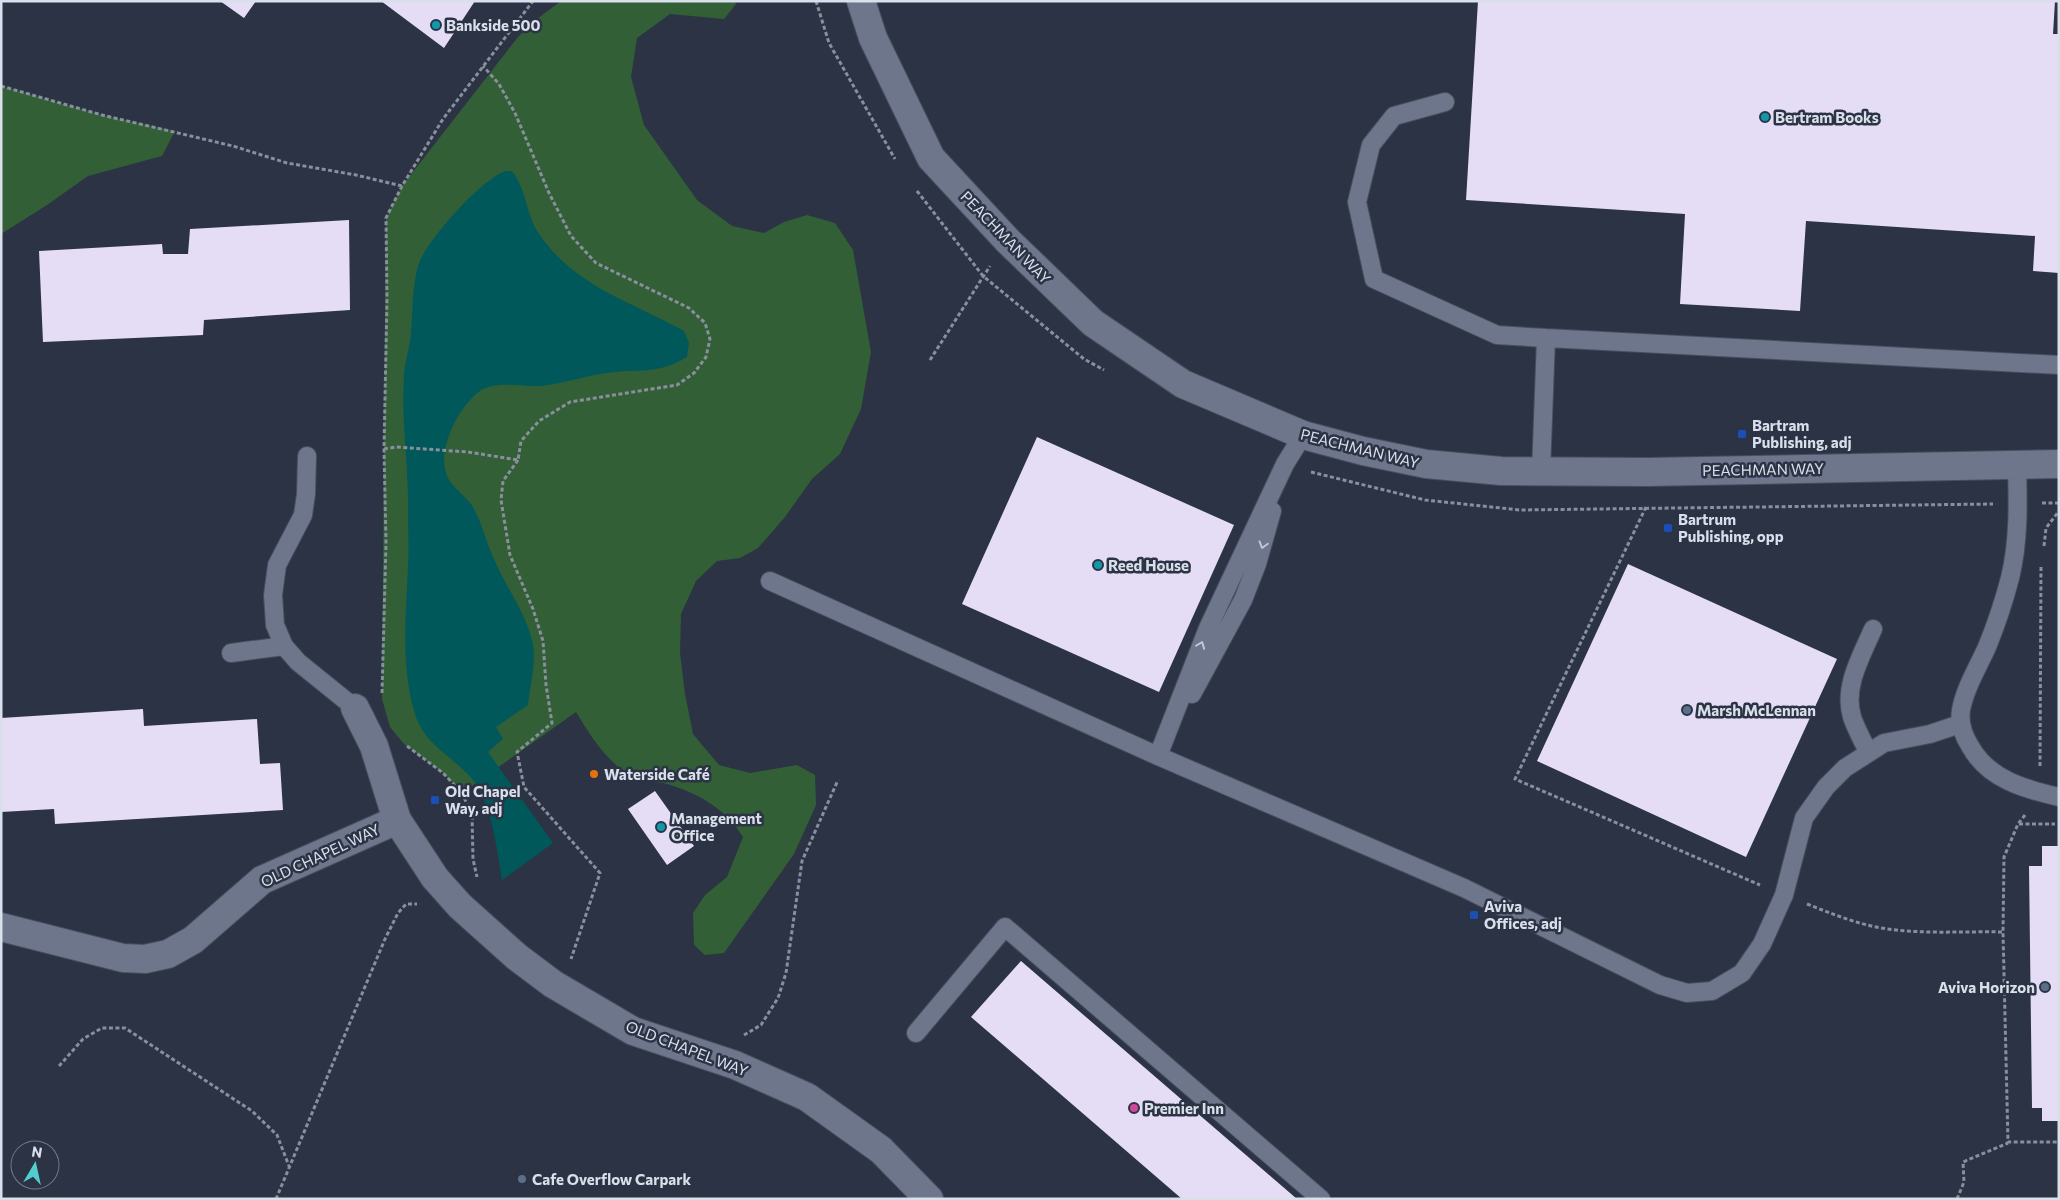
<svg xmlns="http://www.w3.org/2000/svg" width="2060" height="1200" font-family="Commissioner,sans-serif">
<rect width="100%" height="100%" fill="#2b3345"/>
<path fill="#335f36" d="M 561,1 L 735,1 L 736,4 L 724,19 L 670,14 L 637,38 L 631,77 L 644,125 L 697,200 L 732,226 L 764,233 L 784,222 L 807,215 L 835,223 L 853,250 L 871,352 L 861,409 L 840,454 L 812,479 L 785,517 L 758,548 L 740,558 L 717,561 L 696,581 L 681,614 L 680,653 L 685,694 L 693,734 L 719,765 L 750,773 L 797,765 L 815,775 L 816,805 L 794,854 L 724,953 L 705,955 L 694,945 L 693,913 L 705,895 L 727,877 L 743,837 C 726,809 698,793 667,784 C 656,781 639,783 630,776 C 606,760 591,737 576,712 L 462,793 L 443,773 L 404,744 L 390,727 L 382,699 L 386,218 L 402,186 L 518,37 L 533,22 Z
M 1,86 L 102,115 L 175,131 L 162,156 L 88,176 L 47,205 L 1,234 Z"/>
<path fill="#00585a" d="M 506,171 L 512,171 C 527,190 526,215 539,234 C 576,287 630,301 684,331 L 689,343 L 687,357 C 656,376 639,368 607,373 C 584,376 562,384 540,386 C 521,387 497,380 480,391 C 458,407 435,452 448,478 C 454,489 466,496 473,507 C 482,523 486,542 494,559 C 505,586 528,616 533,645 C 536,664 530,686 528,705 L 496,727 L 503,739 L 488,752 L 553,843 L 502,880 C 497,851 492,803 473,780 C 454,757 426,746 416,717 C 400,668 406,616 408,566 C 409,548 408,529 408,511 C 409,468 401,421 404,378 C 404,363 410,348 411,332 C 413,310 412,288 418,266 C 425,242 482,178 506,171 Z"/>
<path fill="#e4ddf5" d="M 220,1 L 256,1 L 244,18 Z
M 381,1 L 475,1 L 444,48 Z
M 1478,1 L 2055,1 L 2053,34 L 2059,34 L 2059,273 L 2033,271 L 2035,236 L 1806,221 L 1800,311 L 1680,304 L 1685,214 L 1466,200 Z
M 349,220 L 350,310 L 204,320 L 203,335 L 43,342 L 39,251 L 162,244 L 163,254 L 188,254 L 190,229 Z
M 1037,437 L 1234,525 L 1159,692 L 962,604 Z
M 1628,564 L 1837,659 L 1746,857 L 1537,761 Z
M 143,709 L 144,726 L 257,719 L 260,764 L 280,763 L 283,810 L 55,824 L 54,809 L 1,812 L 1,718 Z
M 655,791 L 694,846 L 667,865 L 628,809 Z
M 2042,846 L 2059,846 L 2059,1121 L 2042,1121 L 2042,1108 L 2032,1108 L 2029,866 L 2042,866 Z
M 1021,961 L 1297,1199 L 1182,1199 L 971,1017 Z"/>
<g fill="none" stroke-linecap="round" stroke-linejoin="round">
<g stroke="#474e5d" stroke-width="20">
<path id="service" d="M 1445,102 L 1394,116 L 1371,145 L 1357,202 L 1374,279 L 1497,335 L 1546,338
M 307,456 L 306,494 L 303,515 L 277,565 L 273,595 L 275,625 L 284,646 L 298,662 L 355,708
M 2017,465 C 2018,503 2019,541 2010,578 C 2004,601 1996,625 1987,647 C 1978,667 1965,688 1961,710 C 1959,723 1963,735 1970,746 C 1988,779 2024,789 2059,797
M 1541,472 L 1546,338 L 2059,365
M 770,581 L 1158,756 L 1464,888 L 1660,985 L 1687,993 L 1712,991 L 1742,973 L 1762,944 L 1784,895 L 1804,818 L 1826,787 L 1845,768 L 1884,743 L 1930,734 L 1960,724
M 231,653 L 284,646
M 1192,694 L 1243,600 L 1257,564 L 1272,511
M 1868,752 C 1863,741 1856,729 1852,717 C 1843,687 1861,657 1873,629
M 1158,756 L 1208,628 L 1285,464 L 1303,435
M 916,1033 L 1005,927 L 1321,1199"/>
</g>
<g stroke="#474e5d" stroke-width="30">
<path id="minor" d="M 355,708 L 374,746 L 397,820 L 418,852 L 435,878 L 460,906 L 517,957 L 553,984 L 633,1031 L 735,1065 L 807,1097 L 881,1150 L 929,1199
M 1,927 L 123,958 L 145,959 L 168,954 L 193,940 L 262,880 L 397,820"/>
</g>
<g stroke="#474e5d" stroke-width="30">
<path id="tertiary" d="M 861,1 L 873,38 L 931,158 L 1008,241 L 1093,323 L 1183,384 L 1303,435 L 1363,451 L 1426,464 L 1501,471 L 1648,472 L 2059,464"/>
</g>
<path stroke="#888f9d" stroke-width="3" stroke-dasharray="4 2.5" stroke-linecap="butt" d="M 816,1 L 829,43 L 895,159
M 1,86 L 102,115 L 233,146 L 287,163 L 356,175 L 402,186
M 917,191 L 983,276 L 1084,359 L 1104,370
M 930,360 L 990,266
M 384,449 L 396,447 L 468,452 L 518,460 L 521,441 L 539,421 L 570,402 L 677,385 L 694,373 L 706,357 L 710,339 L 705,323 L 689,308 L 596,263 L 571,236 L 549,193 L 515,113 L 499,84 L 483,66
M 518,460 L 503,481 L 501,500 L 510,555 L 533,609 L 543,641 L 546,685 L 552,723 L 517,752 L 524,787 L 600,873 L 571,959
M 1311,472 L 1425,500 L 1520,510 L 1993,504
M 2042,503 L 2059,503
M 1646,507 L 1515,779 L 1760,885
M 2044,546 L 2046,528 L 2059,511
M 382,693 L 386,543 L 384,449 L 387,299 L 386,218 L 402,186 L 443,119 L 533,1
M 407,746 L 443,773 L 462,793 L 472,815 L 473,859 L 477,877
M 2040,766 L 2041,567
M 2025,815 L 2018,824 L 2004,857 L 2003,932 L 2008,1142 L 2059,1142
M 2019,824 L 2055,824
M 1807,904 C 1830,913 1852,922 1876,927 C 1916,935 1962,931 2003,932
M 744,1035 L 761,1025 L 778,998 L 786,973 L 802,861 L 838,780
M 59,1066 L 83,1039 L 102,1028 L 125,1028 L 252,1111 L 277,1135 L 289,1166
M 276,1199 L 385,939 L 398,913 L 406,904 L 417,904
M 1957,1199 L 1964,1182 L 1963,1162 L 2008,1143"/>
<use href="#service" stroke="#6d768b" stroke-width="18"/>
<use href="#minor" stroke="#6d768b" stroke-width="28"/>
<use href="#tertiary" stroke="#6d768b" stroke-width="28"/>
</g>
<defs><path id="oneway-chevron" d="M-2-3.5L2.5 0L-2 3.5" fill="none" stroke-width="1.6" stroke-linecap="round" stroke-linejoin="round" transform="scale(1.25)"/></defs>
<g stroke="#bfc6d3">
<use href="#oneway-chevron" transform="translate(1263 545) rotate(106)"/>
<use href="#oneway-chevron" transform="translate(1201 645) rotate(-69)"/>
</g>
<g fill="#0f9aa8" stroke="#2b3345" stroke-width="2">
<circle cx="436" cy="25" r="5"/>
<circle cx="1765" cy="117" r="5"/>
<circle cx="1098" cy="565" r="5"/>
<circle cx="661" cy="827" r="5"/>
</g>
<g fill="#1a4fb4" stroke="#2b3345" stroke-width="2">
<rect x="1737" y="429" width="10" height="10" rx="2.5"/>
<rect x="1663" y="523" width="10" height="10" rx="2.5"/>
<rect x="430" y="795" width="10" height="10" rx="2.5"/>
<rect x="1469" y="910" width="10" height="10" rx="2.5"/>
</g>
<g fill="#5c6f8a" stroke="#2b3345" stroke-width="2">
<circle cx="1687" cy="710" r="5"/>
<circle cx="2045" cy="987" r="5"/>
<circle cx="522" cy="1179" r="5"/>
</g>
<circle fill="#e8710a" stroke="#2b3345" stroke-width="2" cx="594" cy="774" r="5"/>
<circle fill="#d1479c" stroke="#2b3345" stroke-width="2" cx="1134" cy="1108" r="5"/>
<g text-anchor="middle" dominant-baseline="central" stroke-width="5" stroke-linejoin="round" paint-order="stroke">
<g font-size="15" font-weight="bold" fill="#dae0eb" stroke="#2b3345" text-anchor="start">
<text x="446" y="25">Bankside 500</text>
<text x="1775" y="117">Bertram Books</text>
<text x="1752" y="425">Bartram<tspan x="1752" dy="17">Publishing, adj</tspan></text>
<text x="1678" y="519">Bartrum<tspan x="1678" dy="17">Publishing, opp</tspan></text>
<text x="1108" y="565">Reed House</text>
<text x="1697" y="710">Marsh McLennan</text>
<text x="604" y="774">Waterside Café</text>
<text x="445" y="791">Old Chapel<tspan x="445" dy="17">Way, adj</tspan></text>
<text x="671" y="818">Management<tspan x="671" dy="17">Office</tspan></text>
<text x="1484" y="906">Aviva<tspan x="1484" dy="17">Offices, adj</tspan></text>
<text x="2035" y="987" text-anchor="end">Aviva Horizon</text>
<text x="1144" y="1108">Premier Inn</text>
<text x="532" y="1179">Cafe Overflow Carpark</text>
</g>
<g font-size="15" fill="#dae0eb" stroke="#2b3345">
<text transform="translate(1006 237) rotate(46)">PEACHMAN WAY</text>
<text transform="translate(1360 448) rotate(14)">PEACHMAN WAY</text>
<text transform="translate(1763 469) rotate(-1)">PEACHMAN WAY</text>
<text transform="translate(320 855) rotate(-25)">OLD CHAPEL WAY</text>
<text transform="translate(687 1048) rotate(21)">OLD CHAPEL WAY</text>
</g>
</g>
<rect width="2060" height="1200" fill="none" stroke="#dae0eb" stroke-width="5"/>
<g transform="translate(35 1165) rotate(9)"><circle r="24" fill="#2b3345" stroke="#717887"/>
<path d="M0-4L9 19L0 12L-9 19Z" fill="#52cdcd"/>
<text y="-8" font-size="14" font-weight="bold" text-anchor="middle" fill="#dae0eb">N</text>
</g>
</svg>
